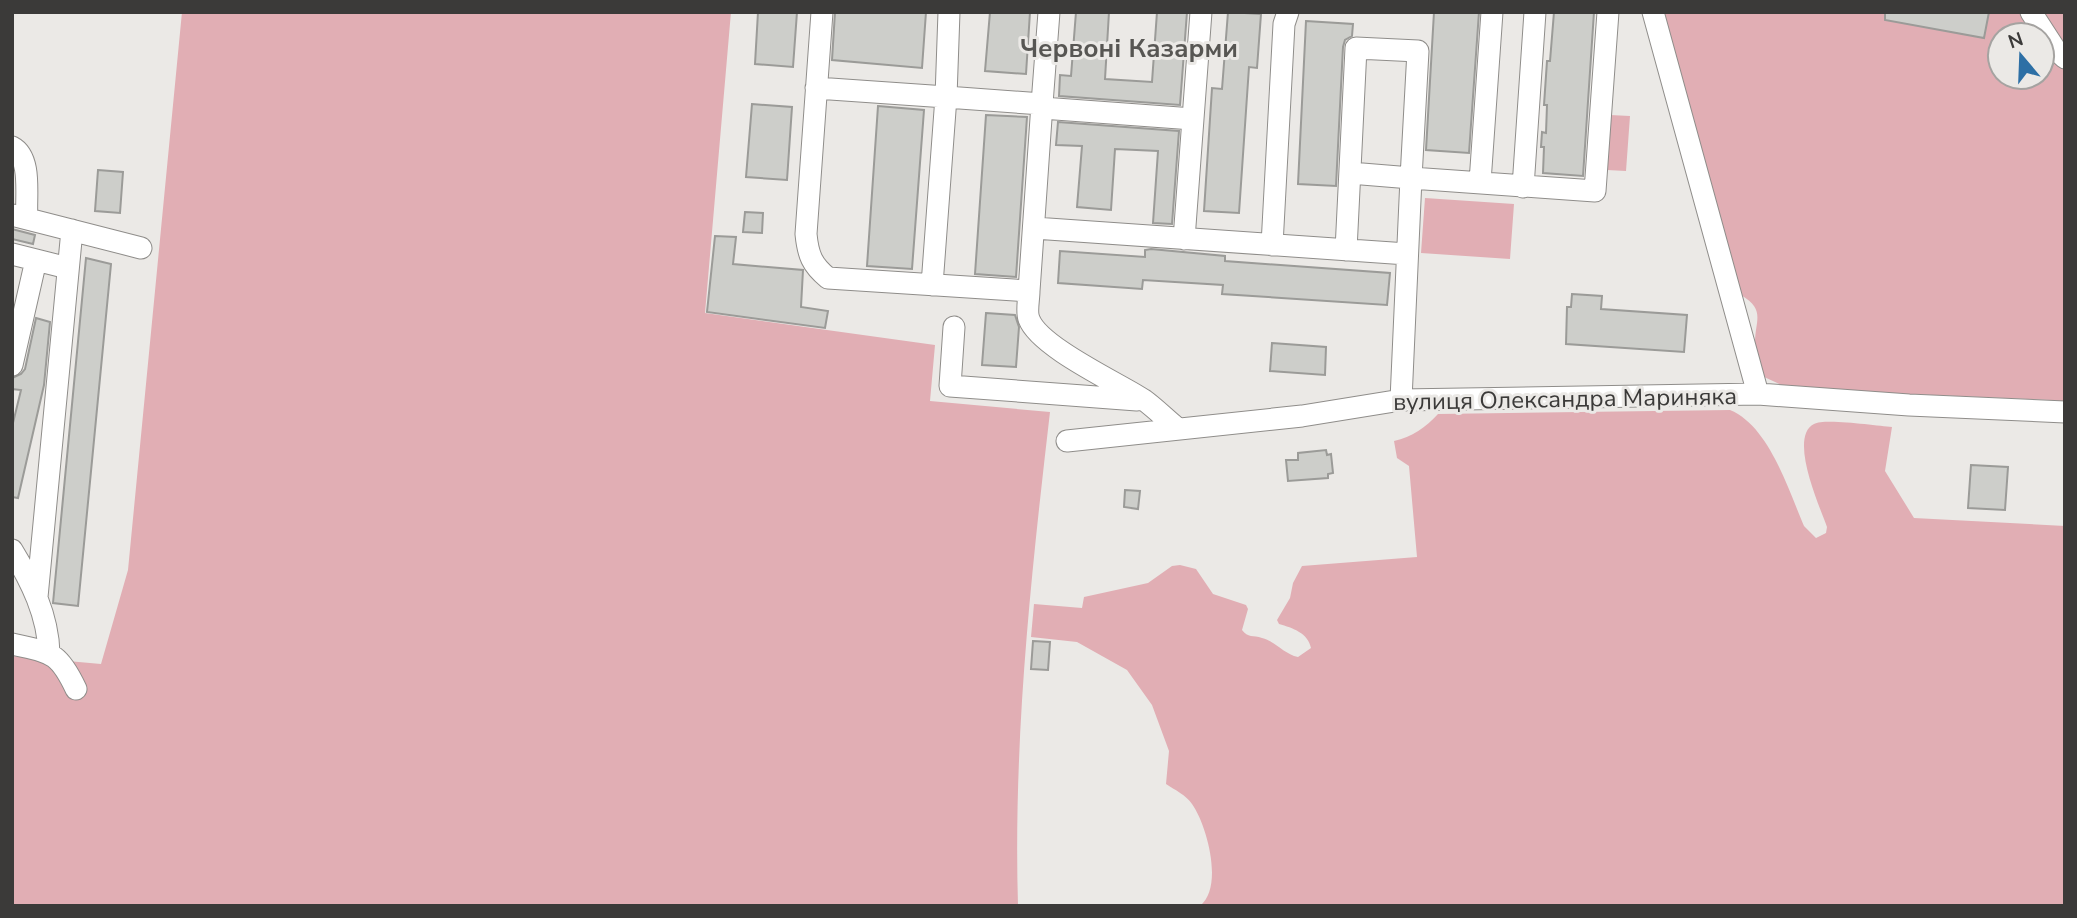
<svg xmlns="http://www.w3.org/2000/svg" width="2077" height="918" font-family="'Nunito Sans',sans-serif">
<rect width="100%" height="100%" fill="#ebe9e6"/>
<path fill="#e1aeb4" d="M 182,12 L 731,12 L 705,313 L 935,345 L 930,401 L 1050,412 C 1031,575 1013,741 1018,906 L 12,906 L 12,656 L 101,664 L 128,570 Z
M 1658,12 L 2022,12 L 2037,35 L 2000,35 L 2000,77 L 2042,77 L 2042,42 L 2065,68 L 2065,402 L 2051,400 L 1790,389 L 1762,376 C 1760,366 1755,354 1755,343 C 1755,320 1766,310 1741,295 Z
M 2038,12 L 2065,12 L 2065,49 Z
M 1610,115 L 1630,116 L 1626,171 L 1607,170 Z
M 1425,198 L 1514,204 L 1510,259 L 1421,253 Z
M 1730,410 C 1769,426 1788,489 1804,526 L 1816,538 L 1826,533 L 1827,527 C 1820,507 1788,437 1814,424 C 1825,418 1877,426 1892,427 L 1885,471 L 1914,518 L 2065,526 L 2065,906 L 1200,906 C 1224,887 1207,825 1192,804 C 1186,795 1175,790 1166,784 L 1169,751 L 1152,705 L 1127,670 L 1077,642 L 1031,637 L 1034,604 L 1082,608 L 1084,597 L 1148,583 L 1172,566 L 1180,565 L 1196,569 L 1213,594 L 1246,605 L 1248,609 L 1242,630 C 1248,638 1253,635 1262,638 C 1275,641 1284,654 1298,657 L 1311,648 C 1308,633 1293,628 1279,624 L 1277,620 L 1290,598 L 1293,583 L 1302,566 L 1417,557 L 1409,466 L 1397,458 L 1394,441 C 1412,437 1426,427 1438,414 Z"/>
<path fill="#cdceca" stroke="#9b9b98" stroke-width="2" d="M 758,12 L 797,12 L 793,67 L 755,64 Z
M 835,12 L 926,12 L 922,68 L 832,60 Z
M 990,12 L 1030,12 L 1026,74 L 985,71 Z
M 1076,12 L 1109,12 L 1105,79 L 1152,82 L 1157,12 L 1187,12 L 1180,105 L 1059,96 L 1060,75 L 1071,76 Z
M 1228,12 L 1261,14 L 1257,68 L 1249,67 L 1239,213 L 1204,211 L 1212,88 L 1222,89 Z
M 1434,12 L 1479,12 L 1469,153 L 1426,150 Z
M 1554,12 L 1594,12 L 1583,176 L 1543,173 L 1544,147 L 1541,147 L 1542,132 L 1546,133 L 1547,105 L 1544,105 L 1547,61 L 1550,61 Z
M 1885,12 L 1989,12 L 1984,38 L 1885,20 Z
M 1306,21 L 1353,24 L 1352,36 L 1345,40 L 1343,47 L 1336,186 L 1298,184 Z
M 752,104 L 792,107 L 787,180 L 746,177 Z
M 878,106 L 924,110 L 912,269 L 867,266 Z
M 986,115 L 1027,117 L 1016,277 L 975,274 Z
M 1058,122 L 1179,131 L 1172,224 L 1153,223 L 1158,151 L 1115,149 L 1111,210 L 1077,207 L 1082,146 L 1056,145 Z
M 98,170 L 123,172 L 120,213 L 95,211 Z
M 745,212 L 763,213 L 762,233 L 743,232 Z
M 12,229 L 35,235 L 33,244 L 12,239 Z
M 715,236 L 736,237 L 733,264 L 803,270 L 801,307 L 828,311 L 825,328 L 707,312 Z
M 1151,249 L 1225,256 L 1225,261 L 1390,273 L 1387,305 L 1222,294 L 1223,285 L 1143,280 L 1142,289 L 1058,283 L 1060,251 L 1145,257 L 1145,250 Z
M 86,258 L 111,264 L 78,606 L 53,603 Z
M 1572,294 L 1602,296 L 1601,309 L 1687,315 L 1684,352 L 1566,344 L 1567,307 L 1571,307 Z
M 986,313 L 1015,315 L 1019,327 L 1016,367 L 982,365 Z
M 36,318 L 50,322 L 44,385 L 18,498 L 12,497 L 12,427 L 21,390 L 12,389 L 12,378 L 21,374 L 25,369 Z
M 1272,343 L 1326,347 L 1325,375 L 1270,371 Z
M 1326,450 L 1327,455 L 1331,454 L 1333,473 L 1328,474 L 1328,478 L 1288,481 L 1286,460 L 1298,460 L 1298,453 Z
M 1971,465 L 2008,467 L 2005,510 L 1968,508 Z
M 1125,490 L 1140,491 L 1138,509 L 1124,507 Z
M 1033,641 L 1050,642 L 1048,670 L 1031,669 Z"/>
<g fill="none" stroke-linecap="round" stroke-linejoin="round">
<g stroke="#8f8d8a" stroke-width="23">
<path id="minor" d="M 822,12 L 806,234 C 808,255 812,265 828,278 L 1029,291 C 1029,299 1026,312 1029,319 C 1039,347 1118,383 1144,400 C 1155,408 1166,419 1177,428
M 949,12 L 946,97 L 1042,104 L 1029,291
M 1653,12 L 1758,394
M 2031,12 L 2055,49 L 2065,58
M 816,88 L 946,97 L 932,285
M 1042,104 L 1049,12
M 1042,108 L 1193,119
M 12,147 C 33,158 25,198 27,218
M 1480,182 L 1492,12
M 1523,187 L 1535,12
M 12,215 L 141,248
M 1034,228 L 1407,254
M 1184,239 L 1201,12
M 1272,245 L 1284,24 L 1288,12
M 1346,250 L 1356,48 L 1418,51 L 1411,178 L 1350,173
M 12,254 L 68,268
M 954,327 L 950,386 L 1137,400
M 12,365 L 36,260
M 1401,400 L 1411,178 L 1595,191 L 1608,12
M 1067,441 L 1302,416 L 1401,400 L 1758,394 L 1909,405 L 2065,412
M 12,550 C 31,581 48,615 49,653
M 37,597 L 72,230
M 12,644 C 51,653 58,651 76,689"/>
</g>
<use href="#minor" stroke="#fff" stroke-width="21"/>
</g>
<g text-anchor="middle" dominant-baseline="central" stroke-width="6" stroke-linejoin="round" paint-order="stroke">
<g font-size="24" fill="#3b3a39" stroke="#ebe9e6">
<text transform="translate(1565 399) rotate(-1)">вулиця Олександра Мариняка</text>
</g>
<g font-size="26" font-weight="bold" fill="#575653" stroke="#ebe9e6">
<text x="1129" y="48">Червоні Казарми</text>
</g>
</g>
<rect width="2077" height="918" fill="none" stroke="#3b3a39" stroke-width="28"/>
<g transform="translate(2021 56) rotate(341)"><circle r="33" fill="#ebe9e6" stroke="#a5a3a1" stroke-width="2"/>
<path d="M0-5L12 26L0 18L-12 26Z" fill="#2d6fa5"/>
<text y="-10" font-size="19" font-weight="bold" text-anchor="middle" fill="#3b3a39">N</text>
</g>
</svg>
